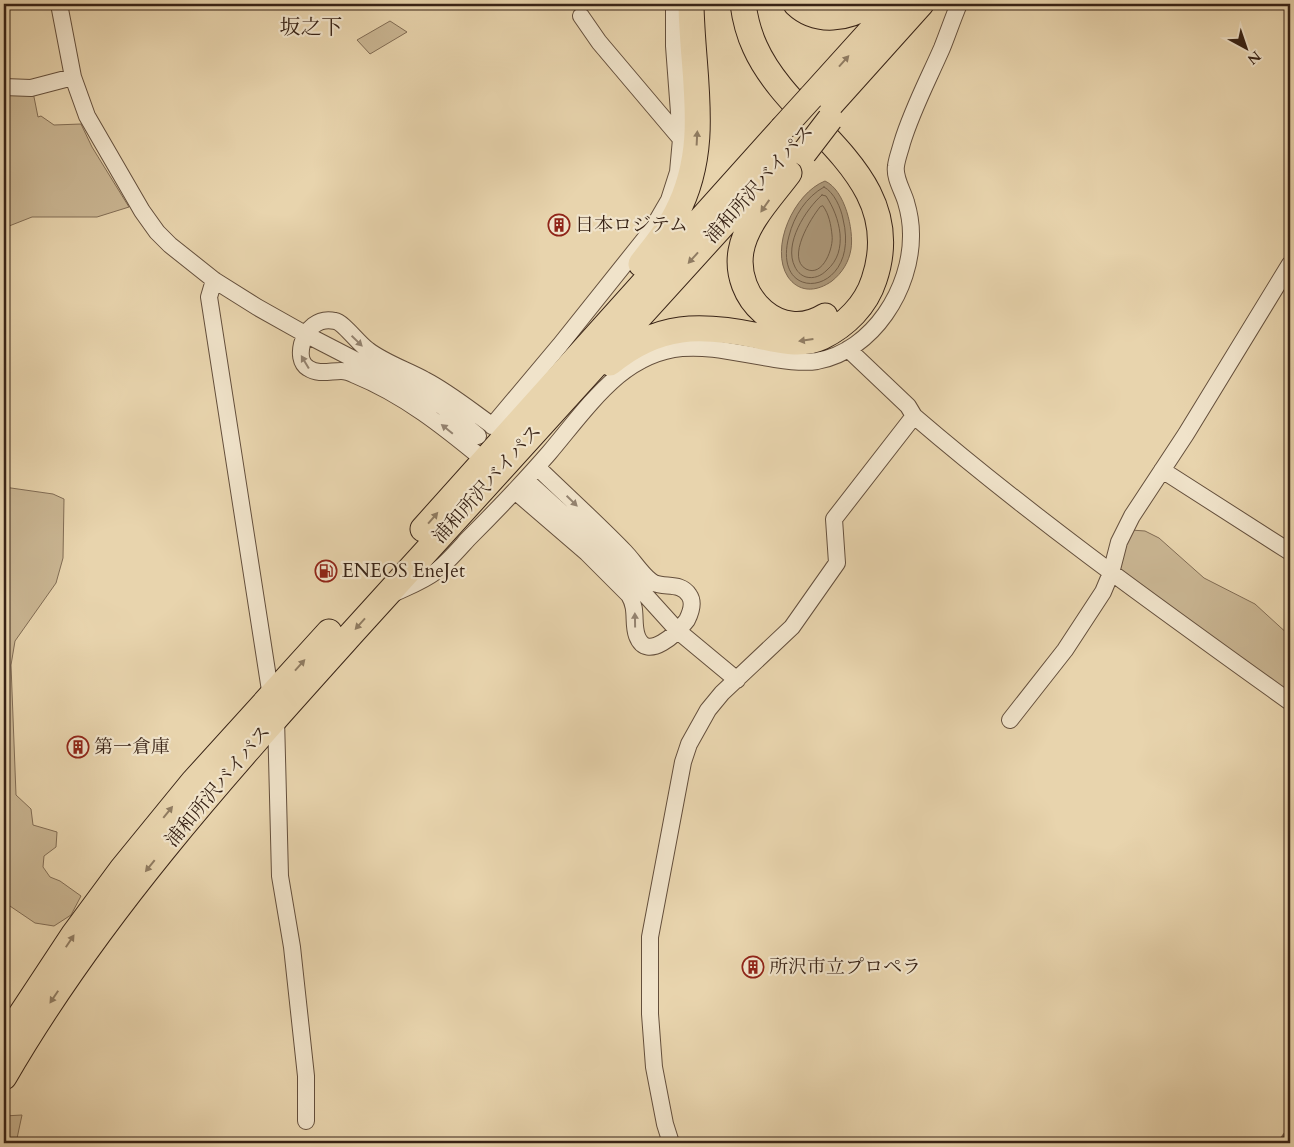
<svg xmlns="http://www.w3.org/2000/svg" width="1294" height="1147" font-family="Cardo,'Noto Serif JP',serif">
<rect width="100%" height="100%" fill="#e8d4ad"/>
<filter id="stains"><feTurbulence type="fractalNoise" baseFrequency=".004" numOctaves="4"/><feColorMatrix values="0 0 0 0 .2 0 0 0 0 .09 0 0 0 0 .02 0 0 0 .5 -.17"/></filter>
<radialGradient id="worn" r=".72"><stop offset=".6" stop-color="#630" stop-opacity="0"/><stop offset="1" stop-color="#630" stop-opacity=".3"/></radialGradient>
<path fill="#cab693" stroke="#816c54" d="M 390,21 L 407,32 L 370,54 L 357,40 Z
M 4,91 L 33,92 L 38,117 L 41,116 L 54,125 L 81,124 L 92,147 L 129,207 L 97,217 L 32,217 L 4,228 Z
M 4,487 L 53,494 L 64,499 L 63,558 L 56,583 L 15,641 L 11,665 L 16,795 L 31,809 L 33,825 L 57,832 L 56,847 L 44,856 L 43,867 L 50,877 L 60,881 L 81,896 L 71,915 L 54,926 L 35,923 L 4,902 Z
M 1131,530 L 1145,531 L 1159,538 L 1204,578 L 1255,604 L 1290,636 L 1290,703 L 1140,591 L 1119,567 Z
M 22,1115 L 16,1143 L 4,1143 L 4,1116 Z"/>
<path fill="#ac987a" stroke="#7e6952" d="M 825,181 C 845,190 854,230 851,249 C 849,262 842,273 832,281 C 825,286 816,290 807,289 C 799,288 793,284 788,277 C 769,248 794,193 825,181 Z"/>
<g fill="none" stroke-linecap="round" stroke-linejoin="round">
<path stroke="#725e48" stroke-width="1" d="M 824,187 C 834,192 841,208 843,219 C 862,296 770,307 789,236 C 794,216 806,197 824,187 Z
M 822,195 L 826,196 C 840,217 849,251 827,270 C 821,276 814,279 806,277 C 800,275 797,271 795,267 C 783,244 806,209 822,195 Z
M 823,206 C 829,214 831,225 832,235 C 834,247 823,278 806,269 C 786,258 811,218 820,207 Z"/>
<path stroke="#7e6952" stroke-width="4.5" d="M 1279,1143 L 1290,1128"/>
<g stroke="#644f3c" stroke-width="18">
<path id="minor" d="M 59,4 L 73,77 L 87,116 L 142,211 L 157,232 L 170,245 L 214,280 L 257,307 L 305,334 L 429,398 L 443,407 L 478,436
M 581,16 L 599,42 L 681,139
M 4,87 L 31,88 L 73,77
M 214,280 L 209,297 L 271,697
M 848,349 L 908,406 L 914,416 C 1034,519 1162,610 1290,702
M 492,426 L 560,345 L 651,231 L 669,200 L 678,172 L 681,139 L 674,46 L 674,4
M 484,460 C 444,427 404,395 355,375 C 351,373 346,371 341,371 C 330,371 318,375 308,368 C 300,363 300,352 302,344 C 306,329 318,317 335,321 C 343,322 359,344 368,350 C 385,363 407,370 425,380 C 452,394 475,414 500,431
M 1162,470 L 1290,552
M 529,483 L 612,558 L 678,631 L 737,680
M 515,491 L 587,553 L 629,595 C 638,610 632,622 637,636 C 647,663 678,632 687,620 C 691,612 694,602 689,595 C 681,582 665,588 654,583 C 644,578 633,560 625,552 C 597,523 566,495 537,467
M 393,594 C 407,587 423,581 435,572 C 447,563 458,550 468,539 C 496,511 523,483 549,453 C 571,427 592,398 618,376 C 672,332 714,350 775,359 C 788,361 804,363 817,361 C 873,351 912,288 911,234 C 911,224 909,212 906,202 C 903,191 894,178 896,166 C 897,158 900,151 902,143 C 912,110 928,80 942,48 C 948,33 953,18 959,4
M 276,718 L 280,876 L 292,947 L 306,1076 L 306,1121
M 1010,720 L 1065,650 L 1103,592 L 1111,573 L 1119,542 L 1132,516 L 1186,434 L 1290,264
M 671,1143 L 665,1124 L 654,1067 L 650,1014 L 650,937 L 683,762 L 689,744 L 708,710 L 722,693 L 792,627 L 837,563 L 834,519 L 914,416"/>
</g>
<g stroke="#382316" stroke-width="27">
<path id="highway" d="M 796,4 C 817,24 848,19 870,4
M 811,97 L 895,4
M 824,112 L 921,4
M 789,173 C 772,196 746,222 741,251 C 733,298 780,344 825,316
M 641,264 C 653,248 667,232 676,214 C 712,146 692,77 691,4
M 610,363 C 658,323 701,324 759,336 C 779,341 803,346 822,337 C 846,325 866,305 874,280 C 910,174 791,128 755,47 C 749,34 745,19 743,4
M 423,529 L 782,129
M 4,1040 L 74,934 L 122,869 L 193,782 L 329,632
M 4,1077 C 99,913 227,772 353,632 C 500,468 649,307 796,144"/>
</g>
<use href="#minor" stroke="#f0e3ca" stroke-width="16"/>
<use href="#highway" stroke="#e8d4ad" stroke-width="25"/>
<g stroke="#382316" stroke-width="27" stroke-linecap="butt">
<path id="highway-bridge" d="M 782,129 L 811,97
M 804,153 L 830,119"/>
</g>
<use href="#highway-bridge" stroke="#e8d4ad" stroke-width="25"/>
</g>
<defs><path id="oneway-solid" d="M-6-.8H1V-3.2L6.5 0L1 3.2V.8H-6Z" transform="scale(1.25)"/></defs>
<g fill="#907c62">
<use href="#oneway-solid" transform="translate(844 61) rotate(-48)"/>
<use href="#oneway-solid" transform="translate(697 138) rotate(-87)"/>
<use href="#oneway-solid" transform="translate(765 206) rotate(125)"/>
<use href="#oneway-solid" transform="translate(693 258) rotate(132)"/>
<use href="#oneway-solid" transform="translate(806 340) rotate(172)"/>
<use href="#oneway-solid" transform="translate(433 518) rotate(-49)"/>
<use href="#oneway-solid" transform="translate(360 624) rotate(132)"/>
<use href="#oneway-solid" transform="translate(300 665) rotate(-48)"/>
<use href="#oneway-solid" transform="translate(168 812) rotate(-51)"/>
<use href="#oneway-solid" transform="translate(150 866) rotate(129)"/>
<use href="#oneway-solid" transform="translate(70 941) rotate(-56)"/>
<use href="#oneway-solid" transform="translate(54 997) rotate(124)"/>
</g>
<g fill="#948370">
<use href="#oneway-solid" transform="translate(357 341) rotate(44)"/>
<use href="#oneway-solid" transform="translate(305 362) rotate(-121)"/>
<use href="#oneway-solid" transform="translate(447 429) rotate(-141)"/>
<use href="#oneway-solid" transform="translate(572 501) rotate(44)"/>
<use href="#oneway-solid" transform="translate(635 620) rotate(-91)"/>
</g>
<defs>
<g id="building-ring" transform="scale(1.125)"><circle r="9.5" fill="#f0e3ca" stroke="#8f2418" stroke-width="1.5"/><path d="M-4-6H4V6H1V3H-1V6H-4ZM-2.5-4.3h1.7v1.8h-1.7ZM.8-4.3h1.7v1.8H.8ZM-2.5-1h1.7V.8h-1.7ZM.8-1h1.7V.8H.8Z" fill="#8f2418"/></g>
<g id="fuel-ring" transform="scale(1.125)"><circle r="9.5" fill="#f0e3ca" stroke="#8f2418" stroke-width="1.5"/><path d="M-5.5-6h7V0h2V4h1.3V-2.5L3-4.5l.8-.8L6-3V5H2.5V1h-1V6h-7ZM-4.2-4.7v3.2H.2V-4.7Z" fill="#8f2418"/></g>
</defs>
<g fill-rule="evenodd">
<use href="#building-ring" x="559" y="225"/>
<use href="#fuel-ring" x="326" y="571"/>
<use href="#building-ring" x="78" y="747"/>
<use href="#building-ring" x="753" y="967"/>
</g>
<g text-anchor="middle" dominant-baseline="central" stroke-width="4.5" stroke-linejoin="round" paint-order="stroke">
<g font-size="19" fill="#382316" stroke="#f0e3ca">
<text transform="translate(759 184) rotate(-48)">浦和所沢バイパス</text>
<text transform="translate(487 484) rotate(-48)">浦和所沢バイパス</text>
<text transform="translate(218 786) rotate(-50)">浦和所沢バイパス</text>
</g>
<g font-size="19" fill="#382316" stroke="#f0e3ca" text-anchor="start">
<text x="575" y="225">日本ロジテム</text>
<text x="342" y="571">ENEOS EneJet</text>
<text x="94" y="747">第一倉庫</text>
<text x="769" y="967">所沢市立プロペラ</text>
</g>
<g font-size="21" fill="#382316" stroke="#f0e3ca">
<text x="311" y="27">坂之下</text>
</g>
</g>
<rect width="1294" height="1147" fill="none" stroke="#e8d4ad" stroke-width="20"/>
<rect x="5" y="5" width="1284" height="1137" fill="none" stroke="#382316" stroke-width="2.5"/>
<rect x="10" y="10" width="1274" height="1127" fill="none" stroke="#382316"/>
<g transform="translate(1246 48) rotate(140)" stroke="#f0e3ca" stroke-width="4" paint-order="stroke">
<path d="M0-4L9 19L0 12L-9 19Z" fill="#382316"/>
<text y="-8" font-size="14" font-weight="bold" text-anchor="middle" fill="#382316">N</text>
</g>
<rect width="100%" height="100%" filter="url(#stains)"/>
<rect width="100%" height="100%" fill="url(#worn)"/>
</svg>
